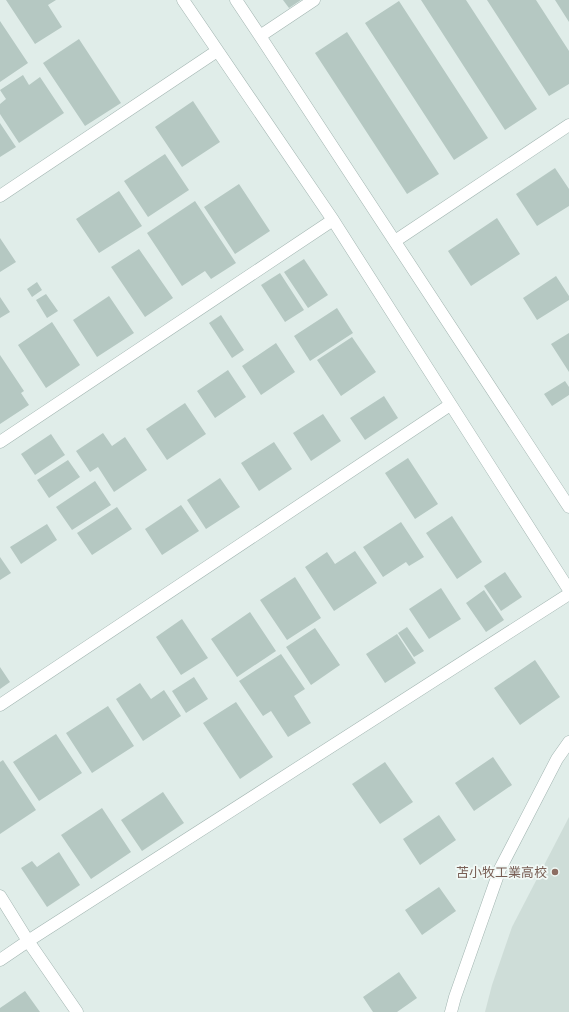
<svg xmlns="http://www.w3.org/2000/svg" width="569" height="1012" font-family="Helvetica,'Noto Sans JP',sans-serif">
<rect width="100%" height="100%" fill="#e0ede9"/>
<path fill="#ceddd8" d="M 569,817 L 569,1012 L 485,1012 L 492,985 L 512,927 Z"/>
<path fill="#b5c8c2" d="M 6,0 L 56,0 L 48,5 L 62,27 L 35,44 Z
M 283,0 L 301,0 L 289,8 Z
M 421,0 L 466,0 L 537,109 L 505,130 Z
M 487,0 L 536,0 L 569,51 L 569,84 L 549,96 Z
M 555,0 L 569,0 L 569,22 Z
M 399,1 L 488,138 L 454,160 L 365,23 Z
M 0,21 L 28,63 L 0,82 Z
M 347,32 L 439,174 L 407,194 L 315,53 Z
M 79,39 L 121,103 L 85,126 L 43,63 Z
M 23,75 L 29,85 L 40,77 L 64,113 L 19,143 L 0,114 L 0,104 L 6,99 L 0,90 Z
M 193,101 L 220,142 L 182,167 L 155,127 Z
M 0,123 L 16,147 L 0,157 Z
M 165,154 L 189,190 L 148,217 L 124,181 Z
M 555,168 L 569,189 L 569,206 L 537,226 L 516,194 Z
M 239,184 L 270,231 L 235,254 L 204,207 Z
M 119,191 L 142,226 L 99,253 L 76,219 Z
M 195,201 L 236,263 L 211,279 L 205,271 L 182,286 L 147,233 Z
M 497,218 L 520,254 L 471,286 L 448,251 Z
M 0,238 L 16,262 L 0,272 Z
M 139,249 L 173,298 L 145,317 L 111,267 Z
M 304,259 L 328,295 L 308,308 L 284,272 Z
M 280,273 L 304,310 L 285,322 L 261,285 Z
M 556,276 L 569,296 L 569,300 L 537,320 L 523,298 Z
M 37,282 L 42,290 L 32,297 L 27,289 Z
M 46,294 L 58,311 L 47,318 L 36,300 Z
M 109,296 L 134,333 L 97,357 L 73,320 Z
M 0,297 L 10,312 L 0,318 Z
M 337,308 L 353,333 L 310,361 L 294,336 Z
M 221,315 L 244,350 L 232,358 L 209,323 Z
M 52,322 L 80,365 L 46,388 L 18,345 Z
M 569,333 L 569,372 L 551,344 Z
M 352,337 L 376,372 L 341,396 L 317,360 Z
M 276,343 L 295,372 L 261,395 L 242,366 Z
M 0,355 L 24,391 L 21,393 L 29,405 L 0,424 Z
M 228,370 L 246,397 L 215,418 L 197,391 Z
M 565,381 L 569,387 L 569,395 L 552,406 L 544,394 Z
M 384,396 L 398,418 L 365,440 L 350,418 Z
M 185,403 L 206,434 L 167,460 L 146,429 Z
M 323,414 L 341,441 L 311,461 L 293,433 Z
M 103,433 L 112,446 L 125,437 L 147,470 L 114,492 L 98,467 L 90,472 L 76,451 Z
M 51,434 L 65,455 L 35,475 L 21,454 Z
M 274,442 L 292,469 L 259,491 L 241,463 Z
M 408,458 L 438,504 L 415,519 L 385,473 Z
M 68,460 L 80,477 L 49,498 L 37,480 Z
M 220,478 L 240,507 L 206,529 L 187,500 Z
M 95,481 L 111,505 L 72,530 L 56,507 Z
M 181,505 L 199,531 L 162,555 L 145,529 Z
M 117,507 L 132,529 L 92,555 L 77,533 Z
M 452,516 L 482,562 L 457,579 L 426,533 Z
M 401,522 L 424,557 L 409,566 L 406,562 L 383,577 L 363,547 Z
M 47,524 L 57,540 L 21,564 L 10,547 Z
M 355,551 L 377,583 L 334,611 L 305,567 L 327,552 L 335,564 Z
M 0,557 L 11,573 L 0,580 Z
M 505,572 L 522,597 L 501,611 L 484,586 Z
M 295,577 L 321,618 L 287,640 L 260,600 Z
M 441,588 L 461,619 L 429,639 L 409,609 Z
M 484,590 L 504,620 L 486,632 L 466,603 Z
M 250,612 L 276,651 L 237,677 L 211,639 Z
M 182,619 L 208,658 L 181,675 L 156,637 Z
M 407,627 L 424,651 L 414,657 L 398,633 Z
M 315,628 L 340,665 L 311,685 L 286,647 Z
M 397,634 L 416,663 L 385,683 L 366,654 Z
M 281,654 L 305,689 L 294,696 L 311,723 L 288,737 L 271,711 L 263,716 L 239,681 Z
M 535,660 L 560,697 L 520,725 L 494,688 Z
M 0,667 L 10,682 L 0,689 Z
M 194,677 L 208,699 L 186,713 L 172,691 Z
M 140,683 L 151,699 L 164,690 L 181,716 L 143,741 L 116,699 Z
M 236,702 L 273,757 L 240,779 L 203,723 Z
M 108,706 L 134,746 L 92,773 L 66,733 Z
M 56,734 L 82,773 L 39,801 L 13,762 Z
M 493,757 L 512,785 L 474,811 L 455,783 Z
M 3,760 L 36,810 L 0,834 L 0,762 Z
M 385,762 L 413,802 L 380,824 L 352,784 Z
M 163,792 L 184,823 L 142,851 L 121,820 Z
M 102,808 L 131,852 L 91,879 L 61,835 Z
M 439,815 L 456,840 L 420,865 L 403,839 Z
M 59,852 L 80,885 L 47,907 L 21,868 L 32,861 L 37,867 Z
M 439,887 L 456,911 L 422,935 L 405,910 Z
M 399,972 L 417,998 L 397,1012 L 373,1012 L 363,997 Z
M 25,991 L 40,1012 L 0,1012 L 0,1008 Z"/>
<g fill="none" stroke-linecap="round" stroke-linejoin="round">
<g stroke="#a2b5b1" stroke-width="13">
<path id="minor" d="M 183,0 L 333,220 L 569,590
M 236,0 L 260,36 L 569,507
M 260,36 L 314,0
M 0,196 L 217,51
M 395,241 L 569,125
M 0,442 L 333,220
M 0,705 L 450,405
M 0,896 L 28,941 L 77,1012
M 0,960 L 28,941 L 569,594
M 451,1012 L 455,997 L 500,869 L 557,759 L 569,742"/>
</g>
<use href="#minor" stroke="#fff" stroke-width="12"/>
</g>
<circle fill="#8d6e63" stroke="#f1f9f6" stroke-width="1.5" cx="555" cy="872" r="4"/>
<g text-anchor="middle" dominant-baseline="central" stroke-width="3.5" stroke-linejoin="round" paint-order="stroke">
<g font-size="13" fill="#785e54" stroke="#f1f9f6" text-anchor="end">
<text x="547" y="872">苫小牧工業高校</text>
</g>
</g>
</svg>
